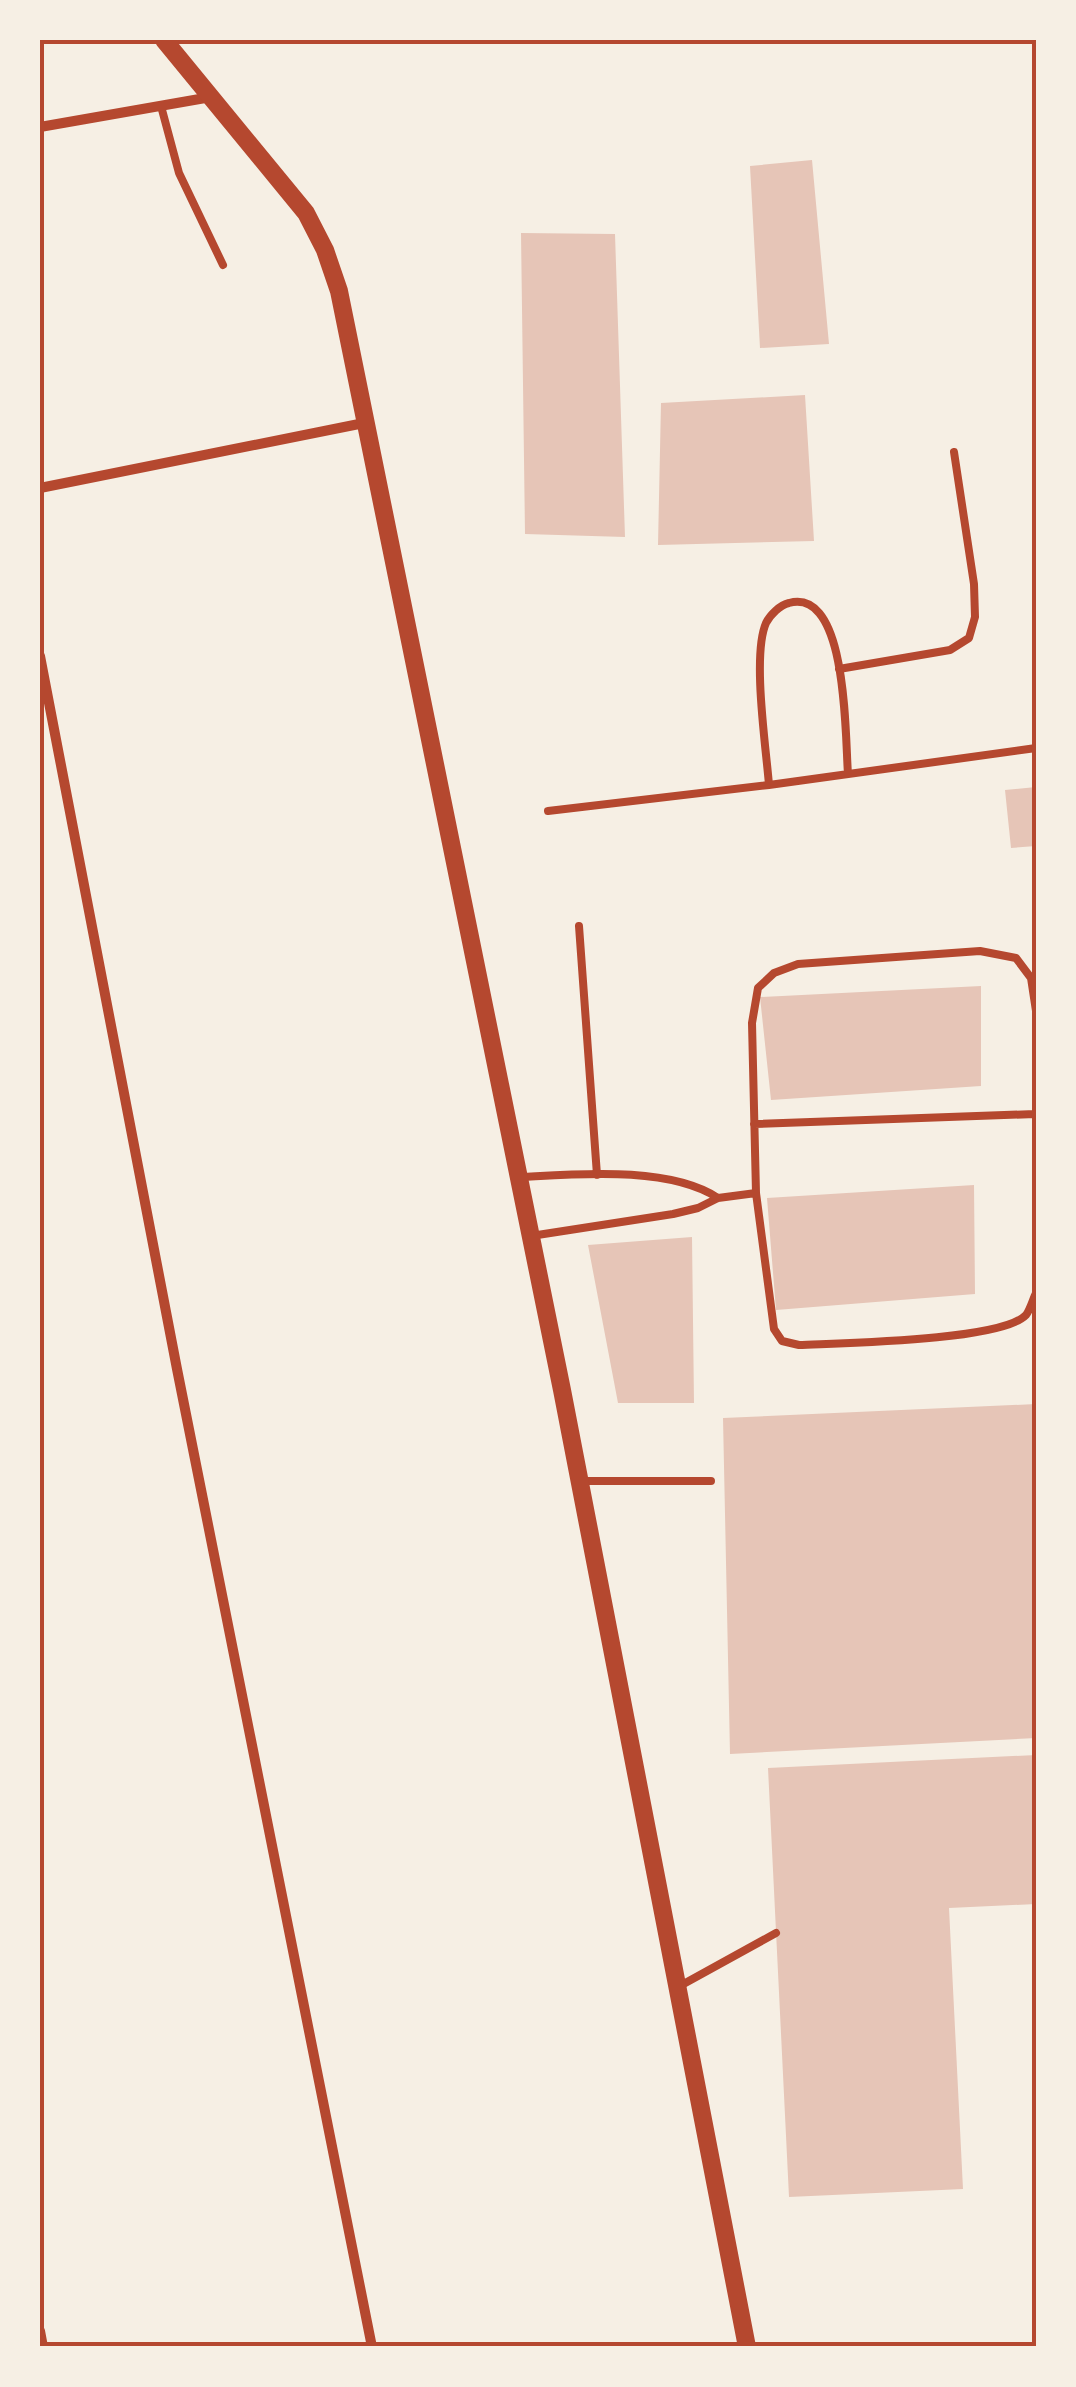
<svg xmlns="http://www.w3.org/2000/svg" width="1076" height="2387" font-family="'Playfair Display',serif">
<rect width="100%" height="100%" fill="#f6efe4"/>
<path fill="#e6c5b7" d="M 812,160 L 829,344 L 760,348 L 750,166 Z
M 521,233 L 615,234 L 625,537 L 525,534 Z
M 805,395 L 814,541 L 658,545 L 661,403 Z
M 1036,787 L 1036,846 L 1011,848 L 1005,790 Z
M 981,986 L 981,1086 L 771,1100 L 760,997 Z
M 974,1185 L 975,1294 L 776,1310 L 767,1198 Z
M 692,1237 L 694,1403 L 618,1403 L 588,1245 Z
M 1036,1404 L 1036,1738 L 730,1754 L 723,1418 Z
M 1036,1755 L 1036,1904 L 949,1908 L 963,2189 L 789,2197 L 768,1768 Z"/>
<g fill="none" stroke-linecap="round" stroke-linejoin="round">
<path stroke="#b5482f" stroke-width="8" d="M 161,106 L 179,173 L 223,265
M 839,669 L 950,650 L 969,638 L 975,617 L 974,584 L 954,452
M 769,785 C 766,747 752,655 766,623 C 770,615 780,605 789,603 C 848,587 845,737 848,774
M 548,811 L 769,785 L 1036,748
M 579,926 L 597,1175
M 754,1124 L 1035,1114
M 1036,1170 L 1036,1011 L 1031,978 L 1016,958 L 980,951 L 798,964 L 774,973 L 758,988 L 752,1023 L 756,1193 L 774,1329 L 782,1341 L 799,1345 C 840,1343 1001,1341 1026,1315 C 1030,1310 1033,1299 1036,1293
M 522,1177 C 579,1174 669,1166 718,1198
M 531,1236 L 673,1214 L 698,1208 L 718,1198 L 756,1193
M 580,1481 L 711,1481
M 678,1987 L 776,1933"/>
<path stroke="#b5482f" stroke-width="10" d="M 40,127 L 211,97
M 40,488 L 364,423
M 40,656 L 177,1369 L 372,2347
M 40,2331 L 43,2347"/>
<path stroke="#b5482f" stroke-width="18" d="M 164,40 L 306,213 L 325,250 L 339,291 L 562,1390 L 747,2347"/>
</g>
<rect width="1076" height="2387" fill="none" stroke="#f6efe4" stroke-width="85"/>
<rect x="42" y="42" width="992" height="2302" fill="none" stroke="#b5482f" stroke-width="4"/>
</svg>
